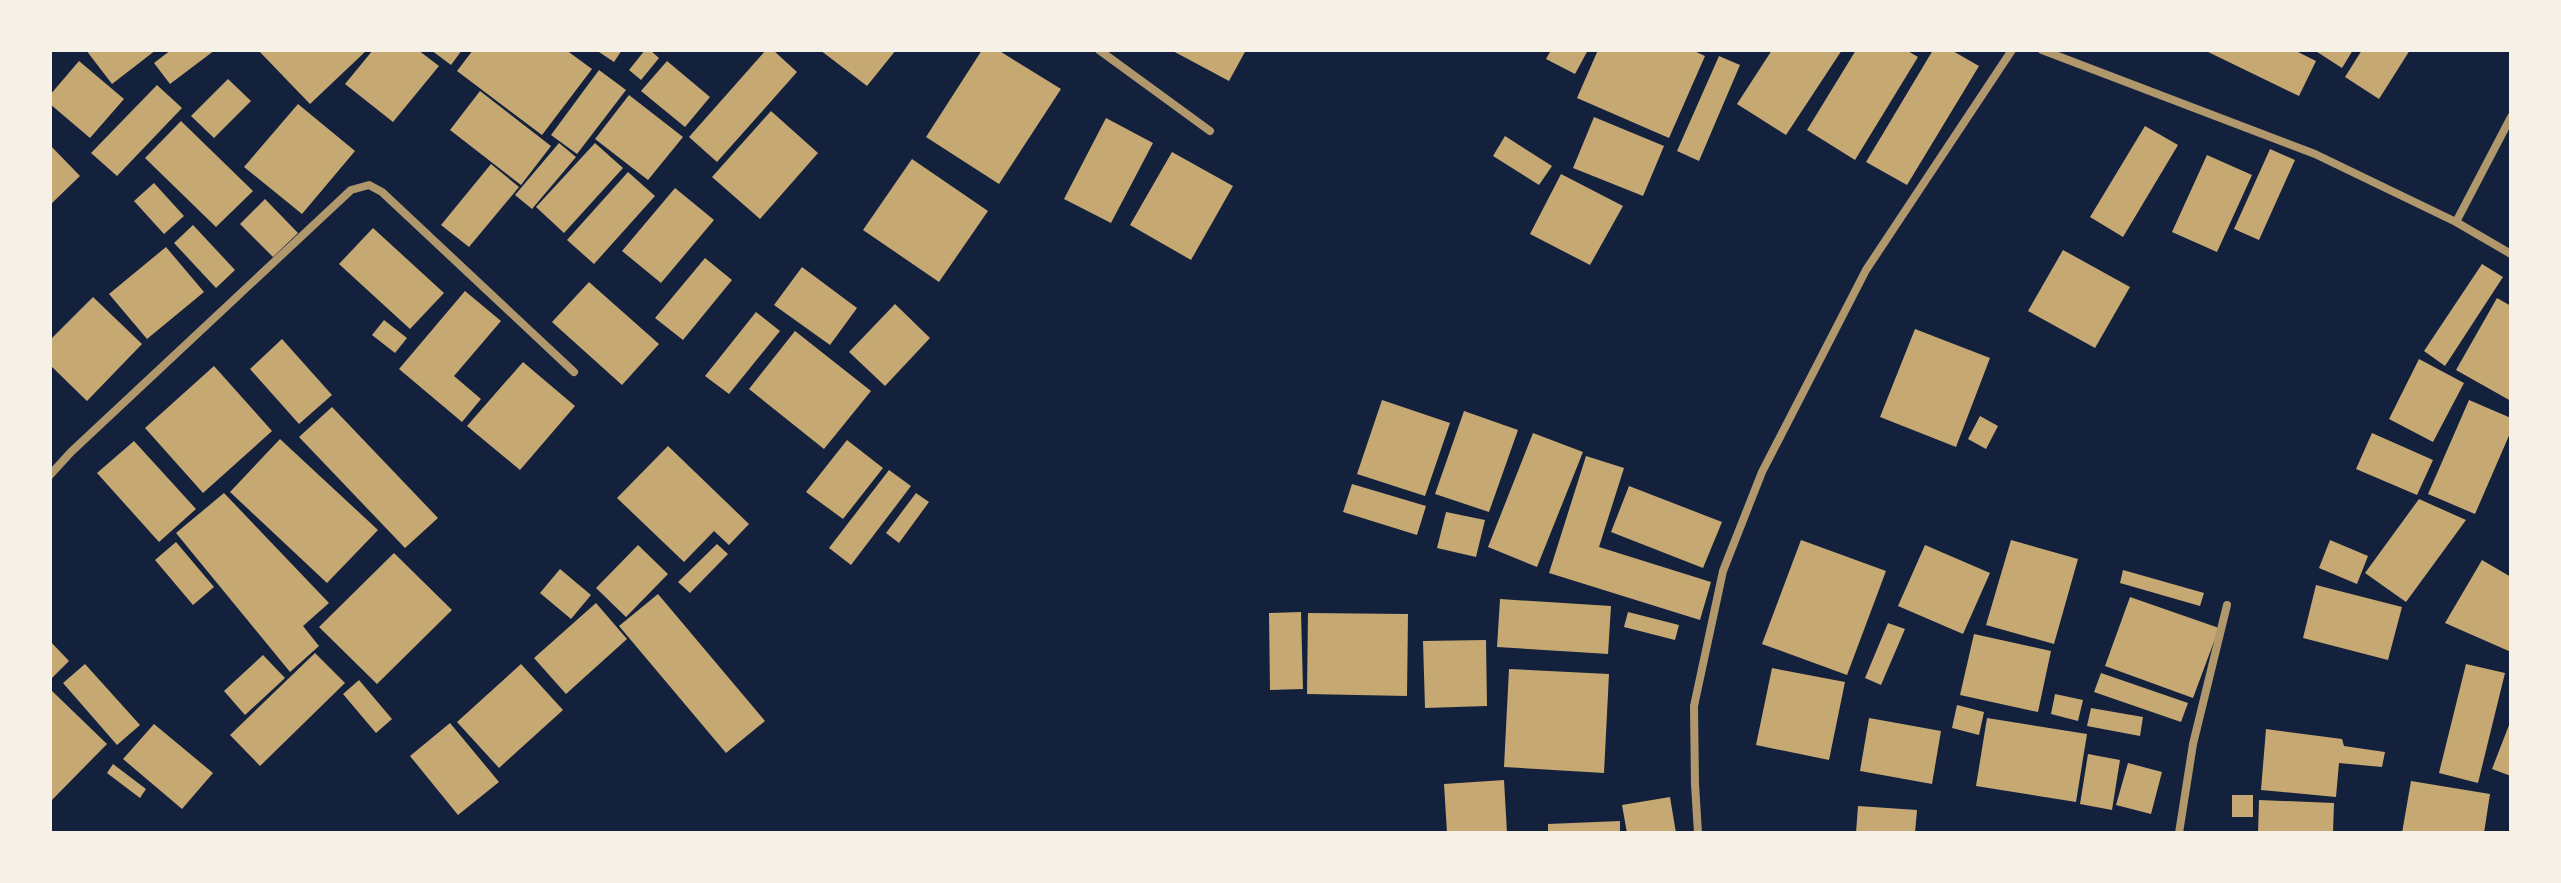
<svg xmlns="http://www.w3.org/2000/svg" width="2561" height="883" font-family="Literata,serif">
<rect width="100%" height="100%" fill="#14213d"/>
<path fill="#c6a872" d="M 86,50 L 156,50 L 112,84 Z
M 171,50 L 215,50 L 170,84 L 154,63 Z
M 258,50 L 367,50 L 310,104 Z
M 373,50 L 418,50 L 439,66 L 393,122 L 345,84 Z
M 431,50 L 462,50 L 451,65 Z
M 473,50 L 566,50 L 592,69 L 542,135 L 457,71 Z
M 596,50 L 622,50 L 614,62 Z
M 645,50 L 650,50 L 659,58 L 641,80 L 629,70 Z
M 766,50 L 773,50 L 797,72 L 717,162 L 689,137 Z
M 820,50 L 896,50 L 867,86 Z
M 982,50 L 998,50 L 1061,89 L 999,184 L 926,137 Z
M 1171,50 L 1246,50 L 1229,81 Z
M 1551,50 L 1588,50 L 1575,74 L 1546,59 Z
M 1598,50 L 1692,50 L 1705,56 L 1669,138 L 1577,98 Z
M 1772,50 L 1842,50 L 1786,135 L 1737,104 Z
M 1856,50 L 1906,50 L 1918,57 L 1855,160 L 1807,130 Z
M 1933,50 L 1951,50 L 1979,66 L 1907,185 L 1866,162 Z
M 2204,50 L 2294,50 L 2316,61 L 2299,96 Z
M 2314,50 L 2353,50 L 2342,68 Z
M 2362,50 L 2410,50 L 2379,99 L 2345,77 Z
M 1719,56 L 1740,65 L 1699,161 L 1677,151 Z
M 79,61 L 124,99 L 90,138 L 50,104 L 50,95 Z
M 667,61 L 710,97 L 685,127 L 641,91 Z
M 599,70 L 626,90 L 577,154 L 551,135 Z
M 228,79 L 251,101 L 214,138 L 191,116 Z
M 157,85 L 182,108 L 117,176 L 91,153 Z
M 480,91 L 551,146 L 521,185 L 450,130 Z
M 629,95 L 683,137 L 648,180 L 595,139 Z
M 298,104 L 355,151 L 302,214 L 244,167 Z
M 771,111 L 818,153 L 760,219 L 712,177 Z
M 1594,117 L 1664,146 L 1643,196 L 1573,168 Z
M 1106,118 L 1153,143 L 1111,223 L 1064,199 Z
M 181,121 L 253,191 L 216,227 L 145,158 Z
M 2145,126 L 2178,145 L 2123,237 L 2090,217 Z
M 1505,136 L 1552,166 L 1539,185 L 1493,156 Z
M 559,143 L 576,157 L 532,209 L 515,195 Z
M 595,143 L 623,168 L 564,233 L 536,207 Z
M 50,145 L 80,176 L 50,205 Z
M 2270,149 L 2295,160 L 2259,240 L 2234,229 Z
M 1172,152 L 1233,186 L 1191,260 L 1130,225 Z
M 2207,155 L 2252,175 L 2217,252 L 2172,232 Z
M 912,159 L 988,211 L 939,282 L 863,230 Z
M 491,164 L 519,187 L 469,247 L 441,225 Z
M 628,172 L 655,196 L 594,264 L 567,240 Z
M 1561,174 L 1623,206 L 1590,265 L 1530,234 Z
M 154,183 L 184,216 L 164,234 L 134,201 Z
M 675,188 L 714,220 L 661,283 L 622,251 Z
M 265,199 L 298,233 L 273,257 L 240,224 Z
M 193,225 L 235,270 L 216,288 L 174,243 Z
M 373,228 L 444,293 L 410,329 L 339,264 Z
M 166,247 L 204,292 L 147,339 L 109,294 Z
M 2063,250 L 2130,287 L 2095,348 L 2028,311 Z
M 705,258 L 732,280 L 683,340 L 655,318 Z
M 2482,264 L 2503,277 L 2445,366 L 2424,351 Z
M 802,267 L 857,308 L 830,345 L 774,305 Z
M 589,282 L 659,344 L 622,385 L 552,322 Z
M 465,291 L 501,321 L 454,376 L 481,399 L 462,422 L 399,369 Z
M 93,297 L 142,344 L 87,401 L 50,365 L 50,340 Z
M 2497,298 L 2511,306 L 2511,401 L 2456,370 Z
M 895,304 L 930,338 L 885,386 L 849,352 Z
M 756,312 L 780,331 L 729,394 L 705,376 Z
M 384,320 L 407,338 L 395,353 L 372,335 Z
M 1915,329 L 1990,358 L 1956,447 L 1880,417 Z
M 795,331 L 871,391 L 824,449 L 749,389 Z
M 282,339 L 332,395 L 299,424 L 250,369 Z
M 2419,359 L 2464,383 L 2433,442 L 2389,419 Z
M 523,362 L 575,406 L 520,470 L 467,426 Z
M 214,366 L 272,431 L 203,493 L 145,428 Z
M 1382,400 L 1450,423 L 1425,496 L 1357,474 Z
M 2469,400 L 2511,418 L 2511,431 L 2475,514 L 2428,494 Z
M 332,407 L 438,518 L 405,548 L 299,437 Z
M 1464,411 L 1518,430 L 1489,512 L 1435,494 Z
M 1980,416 L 1998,426 L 1986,449 L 1968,439 Z
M 1533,433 L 1583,452 L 1537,567 L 1488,547 Z
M 2372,433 L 2433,460 L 2417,495 L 2356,469 Z
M 280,439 L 378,530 L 327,583 L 230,492 Z
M 847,440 L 883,468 L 843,519 L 806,492 Z
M 134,441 L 196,509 L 159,542 L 97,473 Z
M 668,446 L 749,524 L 729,545 L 714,531 L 684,562 L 617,498 Z
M 1586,456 L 1624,468 L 1599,547 L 1711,582 L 1700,620 L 1549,573 Z
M 889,470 L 911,486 L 851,565 L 829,548 Z
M 1352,484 L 1426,506 L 1417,535 L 1343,512 Z
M 1629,486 L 1722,522 L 1703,568 L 1611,532 Z
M 224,493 L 329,603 L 303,626 L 319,646 L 290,672 L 176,533 Z
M 916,493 L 929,502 L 899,543 L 886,533 Z
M 2419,499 L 2466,520 L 2406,602 L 2365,573 Z
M 1446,512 L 1485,520 L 1476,557 L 1437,548 Z
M 1801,540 L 1886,571 L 1847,675 L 1762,644 Z
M 2011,540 L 2078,559 L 2054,644 L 1986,625 Z
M 2330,540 L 2368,556 L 2357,584 L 2319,568 Z
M 176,542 L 214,587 L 193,605 L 155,560 Z
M 717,544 L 728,554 L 690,593 L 678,582 Z
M 638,545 L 668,574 L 626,617 L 596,588 Z
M 1925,545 L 1990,573 L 1963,634 L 1898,606 Z
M 394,553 L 452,610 L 377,684 L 319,627 Z
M 2482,560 L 2511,577 L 2511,652 L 2445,623 Z
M 560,569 L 591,595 L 571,619 L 540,593 Z
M 2123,570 L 2204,593 L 2200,606 L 2120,583 Z
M 2316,585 L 2402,607 L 2388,660 L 2303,638 Z
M 658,594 L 765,721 L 726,753 L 619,626 Z
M 2130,597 L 2219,628 L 2193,698 L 2105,666 Z
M 1500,599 L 1611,606 L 1608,654 L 1497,647 Z
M 596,603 L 627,639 L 566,694 L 534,658 Z
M 1301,612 L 1303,689 L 1270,690 L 1269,613 Z
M 1628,612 L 1679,625 L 1675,640 L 1624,627 Z
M 1308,613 L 1408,614 L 1407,696 L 1307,694 Z
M 1888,623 L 1905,629 L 1881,685 L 1865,678 Z
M 1974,634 L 2051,651 L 2038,712 L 1960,695 Z
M 1486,640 L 1487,706 L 1425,708 L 1423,641 Z
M 50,641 L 69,661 L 50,680 Z
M 315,653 L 345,683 L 260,766 L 230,735 Z
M 263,655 L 285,678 L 245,715 L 224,691 Z
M 85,664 L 140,725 L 117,745 L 63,683 Z
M 521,664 L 563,710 L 499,768 L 457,722 Z
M 2466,664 L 2505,673 L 2478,783 L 2439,773 Z
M 1772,668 L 1845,682 L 1829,760 L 1756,745 Z
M 1509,669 L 1609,674 L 1604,773 L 1504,767 Z
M 2101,673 L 2188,703 L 2181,722 L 2094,692 Z
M 359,680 L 392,719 L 376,733 L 343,694 Z
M 50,689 L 107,744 L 50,802 Z
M 2055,694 L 2083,700 L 2078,721 L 2051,714 Z
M 1957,705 L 1984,712 L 1979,735 L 1952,728 Z
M 2091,708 L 2143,717 L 2140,736 L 2087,726 Z
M 1869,718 L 1941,731 L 1932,784 L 1860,771 Z
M 1987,718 L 2087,734 L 2076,802 L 1976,786 Z
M 2511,720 L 2511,776 L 2492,769 Z
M 450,723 L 499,782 L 458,815 L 410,756 Z
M 154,724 L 213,773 L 182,809 L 123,759 Z
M 2266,729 L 2342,739 L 2344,746 L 2385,752 L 2382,767 L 2339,763 L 2336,797 L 2261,790 Z
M 2088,754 L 2120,760 L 2112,810 L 2080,804 Z
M 2128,763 L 2162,772 L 2151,814 L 2116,805 Z
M 113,764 L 146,789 L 140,798 L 107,773 Z
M 1504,780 L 1507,833 L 1447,833 L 1444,784 Z
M 2411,781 L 2490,794 L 2484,833 L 2402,833 Z
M 2232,795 L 2253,795 L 2253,817 L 2232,817 Z
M 1670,797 L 1676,833 L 1627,833 L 1622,805 Z
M 2259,800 L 2334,803 L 2333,833 L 2258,833 Z
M 1858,806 L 1917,810 L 1915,833 L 1856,833 Z
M 1620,821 L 1620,833 L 1548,833 L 1548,824 Z"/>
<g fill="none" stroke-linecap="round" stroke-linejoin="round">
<path stroke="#b1986c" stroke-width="8" d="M 1099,50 L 1210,131
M 2042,50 L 2315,154 L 2456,222 L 2511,254
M 2456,222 L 2511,117
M 50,475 L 71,452 L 351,190 L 369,185 L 382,192 L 574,372
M 1698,833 L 1695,784 L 1694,706 L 1723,571 L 1762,472 L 1866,270 L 2012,50
M 2179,833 L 2193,744 L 2227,605"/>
</g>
<rect width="2561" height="883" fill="none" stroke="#f6f1e7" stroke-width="104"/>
</svg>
